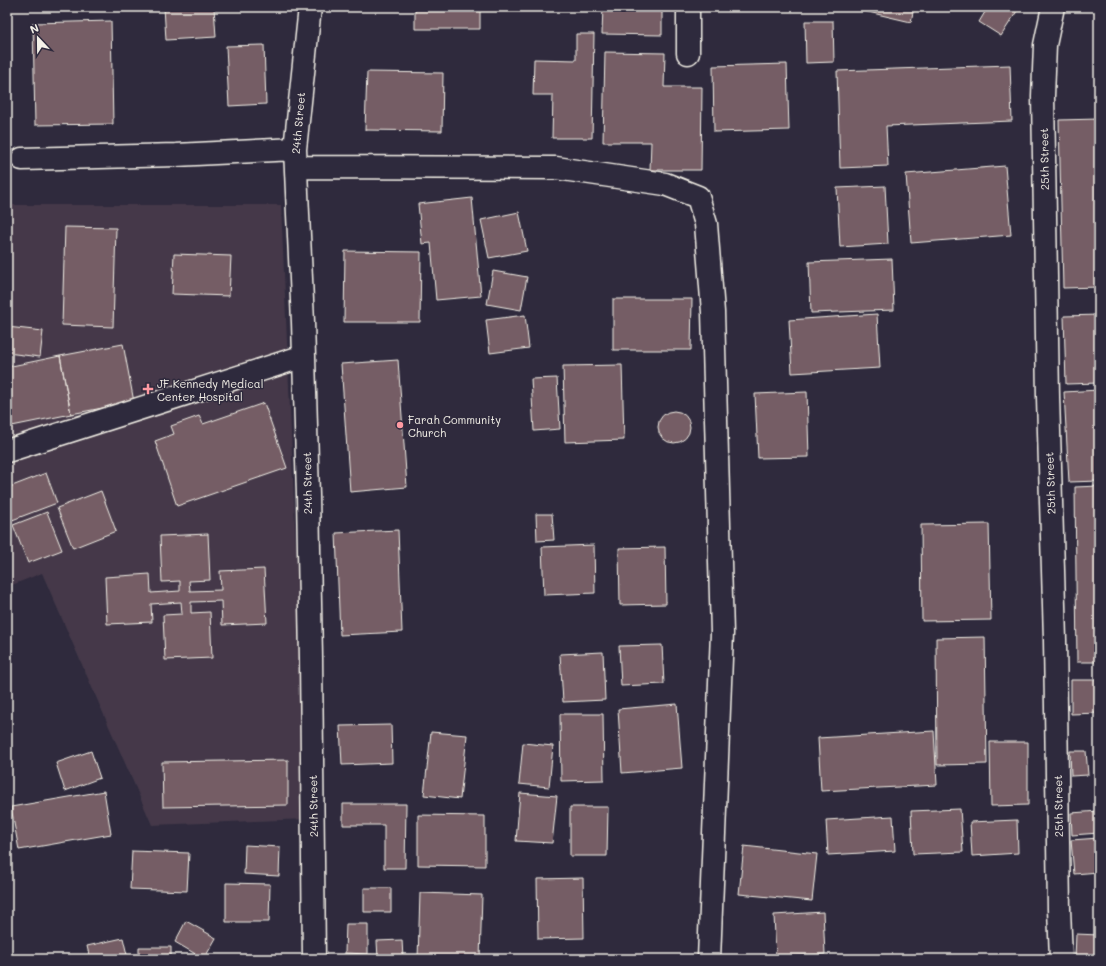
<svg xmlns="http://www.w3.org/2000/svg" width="1106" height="966" font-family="Mali,sans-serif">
<rect width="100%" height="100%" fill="#2f2a3d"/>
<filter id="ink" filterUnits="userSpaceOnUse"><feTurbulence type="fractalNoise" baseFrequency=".025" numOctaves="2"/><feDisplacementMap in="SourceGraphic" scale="8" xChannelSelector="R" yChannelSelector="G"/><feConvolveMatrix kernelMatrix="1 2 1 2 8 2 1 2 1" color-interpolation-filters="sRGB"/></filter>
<g filter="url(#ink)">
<path fill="#443949" d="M 7,205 L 281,205 L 308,819 L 152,825 L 42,573 L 7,587 Z"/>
<path fill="#745d65" stroke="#f4f1e8" d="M 164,7 L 214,7 L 216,37 L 166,40 Z
M 415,7 L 480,7 L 480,29 L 415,29 Z
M 603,7 L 662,7 L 662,35 L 602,34 Z
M 865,7 L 914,7 L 911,22 L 864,11 Z
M 988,7 L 1010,7 L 1017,11 L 1001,36 L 979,22 Z
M 111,21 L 113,124 L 35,125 L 33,23 Z
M 805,21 L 833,21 L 834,62 L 806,63 Z
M 576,34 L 594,34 L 592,138 L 552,138 L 553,95 L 533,95 L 534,59 L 576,60 Z
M 264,45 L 266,104 L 229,106 L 226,46 Z
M 605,52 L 665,53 L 664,87 L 702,87 L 701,170 L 650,170 L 651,142 L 603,142 Z
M 787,64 L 789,130 L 714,132 L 713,66 Z
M 1010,65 L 1012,121 L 886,126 L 888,166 L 840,168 L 837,71 Z
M 367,72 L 443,73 L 442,131 L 365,130 Z
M 7,104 L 9,155 L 7,156 Z
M 1099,119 L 1099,287 L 1063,288 L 1059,120 Z
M 1005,166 L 1011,235 L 911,243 L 906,174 Z
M 885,186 L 888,244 L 840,247 L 837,188 Z
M 472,198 L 481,296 L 436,300 L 431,243 L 422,244 L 418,204 Z
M 519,212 L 527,251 L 489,258 L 481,220 Z
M 65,227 L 116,228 L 113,327 L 62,325 Z
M 345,251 L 421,252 L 420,322 L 344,322 Z
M 174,254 L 231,256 L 229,296 L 172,294 Z
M 892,259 L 894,310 L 811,313 L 809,262 Z
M 493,271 L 527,277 L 521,310 L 487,304 Z
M 613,299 L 692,299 L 691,350 L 613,350 Z
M 877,314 L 880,368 L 792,373 L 789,320 Z
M 525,315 L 529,348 L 490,353 L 486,320 Z
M 1099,315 L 1099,383 L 1066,384 L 1064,316 Z
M 7,327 L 43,331 L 40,357 L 7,353 Z
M 123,344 L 134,402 L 71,414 L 60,356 Z
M 60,356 L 71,414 L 7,427 L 7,367 Z
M 398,360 L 407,487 L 350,492 L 341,364 Z
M 622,365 L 624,440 L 565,442 L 563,366 Z
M 557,378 L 560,429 L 534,431 L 531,379 Z
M 1099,390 L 1099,481 L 1069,482 L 1064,392 Z
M 807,392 L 809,457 L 758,458 L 755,394 Z
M 264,403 L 287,468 L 177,506 L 155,441 L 174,434 L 171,426 L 199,416 L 203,424 Z
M658 427a16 16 0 1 1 32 0a16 16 0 1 1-32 0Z
M 46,473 L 57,503 L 7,522 L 7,488 Z
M 1099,486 L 1099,662 L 1077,662 L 1075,487 Z
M 101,491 L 116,531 L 73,548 L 57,508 Z
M 47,512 L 62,550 L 28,563 L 13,525 Z
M 536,514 L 552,514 L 554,540 L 537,541 Z
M 989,524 L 991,620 L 922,621 L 921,525 Z
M 398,530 L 402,632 L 340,635 L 336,533 Z
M 208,534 L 210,580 L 189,581 L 190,591 L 221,590 L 220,571 L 264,569 L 267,623 L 222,625 L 221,601 L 191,602 L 191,613 L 210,612 L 212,658 L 165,660 L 163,615 L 182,614 L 181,602 L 151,604 L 152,622 L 107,624 L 105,577 L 150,574 L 151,593 L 180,591 L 180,581 L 162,582 L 160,536 Z
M 594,545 L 595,593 L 544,595 L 542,547 Z
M 665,547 L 666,604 L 620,605 L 619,548 Z
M 985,637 L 987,764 L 937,765 L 936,638 Z
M 662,645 L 664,684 L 621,686 L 619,646 Z
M 603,652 L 605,700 L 563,702 L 560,654 Z
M 1071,680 L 1099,680 L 1099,713 L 1071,714 Z
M 677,704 L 682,768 L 622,773 L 618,709 Z
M 560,714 L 603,714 L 604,780 L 561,781 Z
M 391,725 L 392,763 L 342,765 L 340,726 Z
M 934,731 L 937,785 L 821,791 L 818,738 Z
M 431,732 L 467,735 L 460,799 L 424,795 Z
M 990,742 L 1028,742 L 1028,805 L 991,806 Z
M 523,743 L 553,746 L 549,787 L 519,784 Z
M 91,751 L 100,778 L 65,791 L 56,763 Z
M 1070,751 L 1086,751 L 1088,775 L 1071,776 Z
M 288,760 L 288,805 L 163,807 L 162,762 Z
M 104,791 L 111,834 L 19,850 L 11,807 Z
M 520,793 L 557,796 L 552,843 L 516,841 Z
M 343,804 L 406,804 L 405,868 L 384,868 L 384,825 L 343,825 Z
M 570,807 L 608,807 L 607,856 L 570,856 Z
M 960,809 L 963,852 L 913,854 L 911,811 Z
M 1099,811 L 1099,833 L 1072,835 L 1071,813 Z
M 418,815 L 485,816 L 485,866 L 418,865 Z
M 893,816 L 895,851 L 828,855 L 826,820 Z
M 1017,820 L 1018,853 L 972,856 L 970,822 Z
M 1099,838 L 1099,872 L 1074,874 L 1071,840 Z
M 245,845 L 280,847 L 279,876 L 244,874 Z
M 744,846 L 817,854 L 812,901 L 739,894 Z
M 132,851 L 189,853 L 187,891 L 130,889 Z
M 583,878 L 584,938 L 538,939 L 537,879 Z
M 226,883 L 270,884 L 269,922 L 226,922 Z
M 364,888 L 391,888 L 391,912 L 364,912 Z
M 420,893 L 482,895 L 480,959 L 418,959 Z
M 823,912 L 825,954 L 776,957 L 774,915 Z
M 186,921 L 216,938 L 204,959 L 175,942 Z
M 346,924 L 368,924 L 368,954 L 345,953 Z
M 1076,934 L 1099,935 L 1099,959 L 1075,959 Z
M 123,938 L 128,959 L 90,959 L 87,946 Z
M 402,940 L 403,959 L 378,959 L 377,941 Z
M 139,947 L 171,947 L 171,959 L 139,959 Z
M 344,954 L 372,955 L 372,959 L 344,959 Z"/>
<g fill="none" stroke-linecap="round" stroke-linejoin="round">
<g stroke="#f4f1e8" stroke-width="25">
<path id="street" d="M 310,7 L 295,149 L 303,322 L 308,495 L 311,658 L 314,959
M 688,7 L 688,53
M 1053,7 L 1045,45 L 1043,96 L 1048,397 L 1055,640 L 1059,909 L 1061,959
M 22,159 L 176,155 L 295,149
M 296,167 L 556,168 L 665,184 L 698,197 L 706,224 L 713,312 L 722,633 L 709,959
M 7,451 L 304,356"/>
</g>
<use href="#street" stroke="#2f2a3d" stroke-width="22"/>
</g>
</g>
<g fill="#ff9aa2" stroke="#2f2a3d" stroke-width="1.5">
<path d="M146 383h4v4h4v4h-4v4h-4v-4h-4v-4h4z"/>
<circle cx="400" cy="425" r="4"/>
</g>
<g text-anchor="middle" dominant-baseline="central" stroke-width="3" stroke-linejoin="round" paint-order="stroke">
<g font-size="11" fill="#f4f1e8" stroke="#2f2a3d">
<text transform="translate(298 123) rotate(-85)">24th Street</text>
<text transform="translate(1044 159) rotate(-91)">25th Street</text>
<text transform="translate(307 483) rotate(-91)">24th Street</text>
<text transform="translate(1050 483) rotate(-92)">25th Street</text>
<text transform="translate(313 806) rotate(-91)">24th Street</text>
<text transform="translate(1058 806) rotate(-91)">25th Street</text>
</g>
<g font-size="11" fill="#f4f1e8" stroke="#2f2a3d" text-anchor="start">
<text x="157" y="383">JF Kennedy Medical<tspan x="157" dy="13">Center Hospital</tspan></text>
<text x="408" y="419">Farah Community<tspan x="408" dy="13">Church</tspan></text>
</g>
</g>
<rect width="1106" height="966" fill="none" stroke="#2f2a3d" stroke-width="24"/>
<rect x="12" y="12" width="1082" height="942" fill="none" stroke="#f4f1e8" stroke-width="1.5" filter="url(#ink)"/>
<g transform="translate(38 38) rotate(338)" stroke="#2f2a3d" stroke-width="3" paint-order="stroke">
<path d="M0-3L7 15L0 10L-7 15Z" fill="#f4f1e8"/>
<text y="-6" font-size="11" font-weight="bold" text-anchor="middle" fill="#f4f1e8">N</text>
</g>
</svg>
